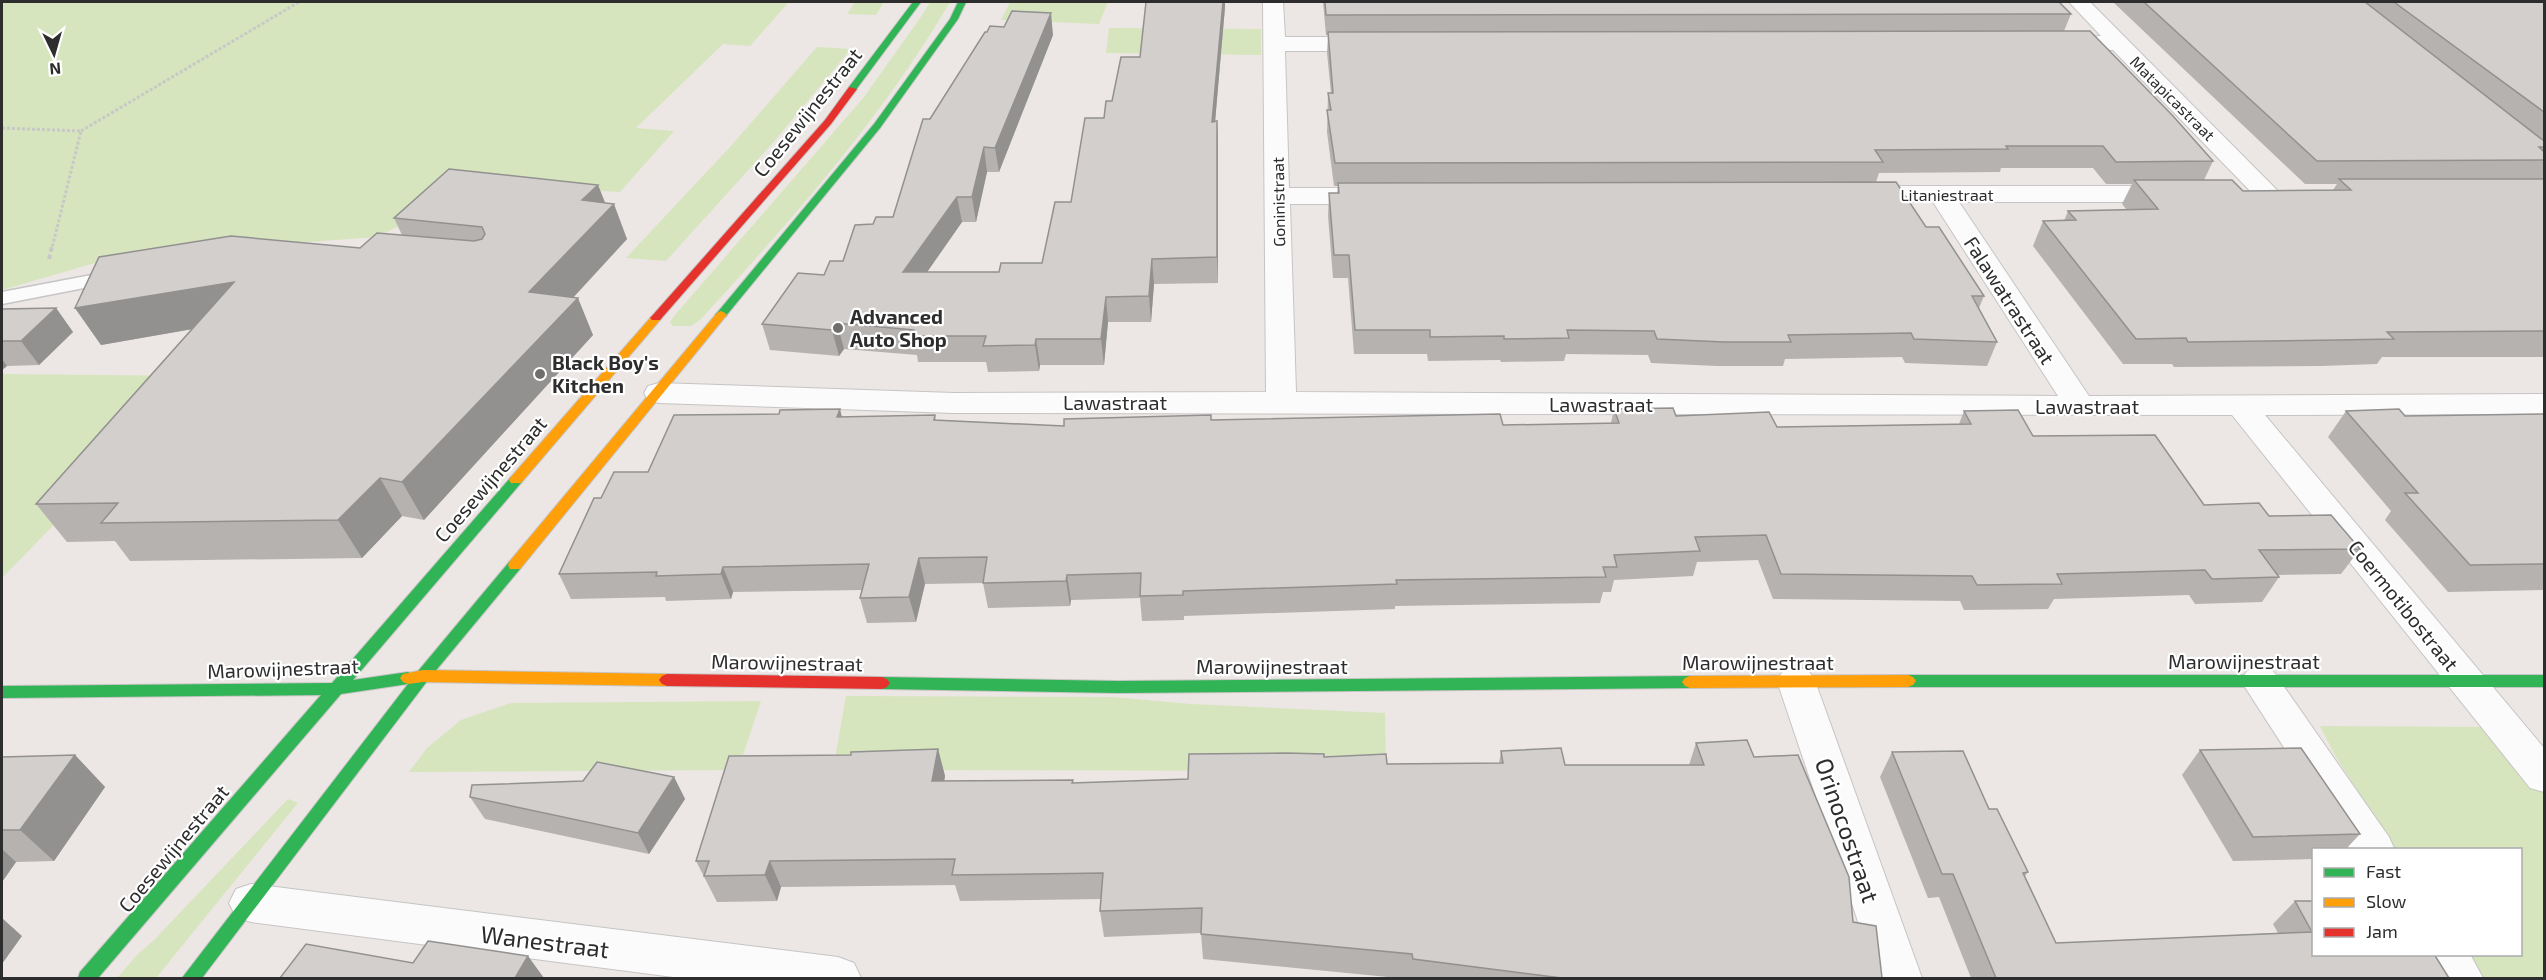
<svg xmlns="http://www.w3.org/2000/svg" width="2546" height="980" font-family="'Exo 2',sans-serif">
<rect width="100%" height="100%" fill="#ece7e4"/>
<path fill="#d6e5bd" d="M 2,2 L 789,2 L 750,46 L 723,44 L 636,128 L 674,131 L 620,192 L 482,184 L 377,237 L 119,256 L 2,290 Z
M 855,2 L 884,2 L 876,15 L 847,14 Z
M 930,2 L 950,2 C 882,118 790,222 700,320 L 691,326 L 673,326 L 670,322 L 675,315 L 864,97 L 923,14 Z
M 1010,2 L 1108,2 L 1099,24 L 1001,20 Z
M 1109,28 L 1261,29 L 1261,55 L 1106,53 Z
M 817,47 L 851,49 L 771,145 L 666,261 L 626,258 L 730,147 Z
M 2,374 L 199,376 L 2,578 Z
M 846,696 L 1113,697 L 1191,704 L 1385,713 L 1386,771 L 833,770 Z
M 761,701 L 738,770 L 409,772 L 427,748 L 461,720 L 511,703 Z
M 2320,726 L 2493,727 L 2544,791 L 2544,978 L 2482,978 L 2466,955 L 2520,954 L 2520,850 L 2396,849 L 2337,759 Z
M 288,799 L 298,803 L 156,978 L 117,978 L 137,955 L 155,939 Z"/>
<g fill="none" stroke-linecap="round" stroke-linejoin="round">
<g stroke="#c6c4c4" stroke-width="3">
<path id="lane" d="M 118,270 L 125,272 L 127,276 L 125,280 L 2,304 L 2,292 Z"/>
</g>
<g stroke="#c6c4c4" stroke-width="2">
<path id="street" d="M 1263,2 L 1283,2 L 1285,37 L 1373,37 L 1381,39 L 1384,44 L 1381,49 L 1373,51 L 1285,51 L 1289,188 L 1373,188 L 1382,191 L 1386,196 L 1382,201 L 1373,204 L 1290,204 L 1296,392 L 2058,396 L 1933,202 L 1859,202 L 1850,199 L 1846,194 L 1850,189 L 1859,186 L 2171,186 L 2180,189 L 2184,194 L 2180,199 L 2171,202 L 1959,202 L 2089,396 L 2544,394 L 2544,414 L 2265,415 L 2544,748 L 2544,792 L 2530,788 L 2232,415 L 954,413 L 659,403 L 648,400 L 644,393 L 648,386 L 659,383 L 954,393 L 1266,392 Z
M 2069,2 L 2090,2 L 2276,189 L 2280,194 L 2276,199 L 2267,202 L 2258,199 L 2113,50 L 2050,48 L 2047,43 L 2050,38 L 2101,36 Z
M 1796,666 L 1809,671 L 1815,681 L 1922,978 L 1877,978 L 1777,681 L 1783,671 Z
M 2260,666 L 2273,671 L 2389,837 L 2395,850 L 2350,850 L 2241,681 L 2247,671 Z
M 251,884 L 838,957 L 854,963 L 861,978 L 681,978 L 251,922 L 236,917 L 229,903 L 236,889 Z
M 2422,954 L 2470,954 L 2483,978 L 2435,978 Z"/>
</g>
<g stroke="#c6c4c4" stroke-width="2">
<path id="fast" d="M 913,2 L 921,2 L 855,91 L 849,91 L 849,87 Z
M 958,2 L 966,2 L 958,19 L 880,128 L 725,317 L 717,317 L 715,315 L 717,313 L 874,124 L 950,19 Z
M 516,475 L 523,480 L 521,483 L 353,680 L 408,672 L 414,676 L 510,561 L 520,561 L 522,565 L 520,569 L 428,680 L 202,978 L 182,978 L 408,684 L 341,694 L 98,978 L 78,978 L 80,972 L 321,695 L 2,698 L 2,686 L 332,683 L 511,477 Z
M 1908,675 L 2544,675 L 2544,687 L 1908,687 L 1903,685 L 1900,681 L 1903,677 Z
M 1690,676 L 1695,678 L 1698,682 L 1695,686 L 1690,688 L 1118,693 L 882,689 L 877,687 L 874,683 L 877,679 L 882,677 L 1118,681 Z"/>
</g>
<g stroke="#c6c4c4" stroke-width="2">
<path id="slow" d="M 721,311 L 725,313 L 727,315 L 725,317 L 520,569 L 510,569 L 508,565 L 510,561 L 717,313 Z
M 656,314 L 660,316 L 662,318 L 660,320 L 521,483 L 511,483 L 509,480 L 511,477 L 652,316 Z
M 423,670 L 667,674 L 672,676 L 675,680 L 672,684 L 667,686 L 423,682 L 408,684 L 403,682 L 400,678 L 403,674 Z
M 1908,675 L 1913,677 L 1916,681 L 1913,685 L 1908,687 L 1690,688 L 1685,686 L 1682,682 L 1685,678 L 1690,676 Z"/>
</g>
<g stroke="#c6c4c4" stroke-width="2">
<path id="jam" d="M 849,87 L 857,89 L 831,124 L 660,320 L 652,320 L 650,318 L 652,316 L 825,120 Z
M 667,674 L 882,677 L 887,679 L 890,683 L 887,687 L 882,689 L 667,686 L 662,684 L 659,680 L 662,676 Z"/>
</g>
<path stroke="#c8c8c8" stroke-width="3" stroke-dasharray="3 2" stroke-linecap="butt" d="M 2,128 L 81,131 L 52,248
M 81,131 L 299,2"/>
<path stroke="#c8c8c8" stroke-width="4" stroke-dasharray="4.5 3" stroke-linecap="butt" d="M 49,259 L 52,246"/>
<use href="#lane" fill="#fcfbfb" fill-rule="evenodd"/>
<use href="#street" fill="#fcfbfb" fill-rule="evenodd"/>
<use href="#fast" fill="#30b455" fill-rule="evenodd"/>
<use href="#slow" fill="#ff9f0a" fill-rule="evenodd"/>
<use href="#jam" fill="#e5322d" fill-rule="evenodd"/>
</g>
<path fill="#b5b2b0" d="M 1323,2 L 2059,2 L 2071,14 L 2064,31 L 2213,161 L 2204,180 L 2243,191 L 2333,190 L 2337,184 L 2305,184 L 2113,2 L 2544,2 L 2544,177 L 2543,179 L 2544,179 L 2544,357 L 2382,357 L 2377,364 L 2321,366 L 2174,367 L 2172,364 L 2123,364 L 2033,246 L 2043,221 L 2064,221 L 2068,211 L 2127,210 L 2122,204 L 2132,184 L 2106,184 L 2093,168 L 2001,168 L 2000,172 L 1879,173 L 1876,182 L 1926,227 L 1984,296 L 1979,308 L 1997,342 L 1987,366 L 1905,363 L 1902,357 L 1785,359 L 1783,366 L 1717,366 L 1651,363 L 1648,355 L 1566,354 L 1564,361 L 1501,362 L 1500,360 L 1428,361 L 1427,354 L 1354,354 L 1348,278 L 1333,278 L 1328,216 L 1329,193 L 1337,193 L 1338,186 L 1334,186 L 1327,132 L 1328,93 L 1331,93 L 1327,53 L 1328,35 L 1326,35 Z
M 1225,7 L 1215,121 L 1217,121 L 1218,146 L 1218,283 L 1154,284 L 1151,322 L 1108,322 L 1104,365 L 1040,365 L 1039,371 L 988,372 L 986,362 L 918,362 L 917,355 L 844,349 L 839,356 L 770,350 L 762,324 L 824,275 L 843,261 L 873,224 L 893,217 L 930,119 L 1053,35 L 999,172 L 987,172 L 976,222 L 962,222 L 927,272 L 999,272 L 1042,263 L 1071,202 L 1104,118 L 1112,101 L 1140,57 Z
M 598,185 L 605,203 L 627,239 L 573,298 L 593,335 L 424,520 L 402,516 L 362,558 L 130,561 L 115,541 L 67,542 L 36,504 L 192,329 L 101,345 L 75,308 L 360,248 L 402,235 L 394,218 Z
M 56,308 L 73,332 L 39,365 L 7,366 L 2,370 L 2,309 Z
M 1614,409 L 1777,427 L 1959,424 L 1964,411 L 2033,436 L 2204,505 L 2269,516 L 2360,549 L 2341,574 L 2278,575 L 2279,577 L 2262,602 L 2195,604 L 2189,595 L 2054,599 L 2048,609 L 1964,610 L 1960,601 L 1773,599 L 1758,560 L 1697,562 L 1693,576 L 1614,580 L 1611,592 L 1603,592 L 1600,603 L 1395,606 L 1395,609 L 1184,616 L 1184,620 L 1142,621 L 1140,598 L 1071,600 L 1070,606 L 988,608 L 983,583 L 925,584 L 916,622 L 867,623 L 860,598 L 862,590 L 733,592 L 731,599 L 666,601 L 665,597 L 571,599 L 559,574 L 601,498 L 648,472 L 842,417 L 935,415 L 936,420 L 1064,426 L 1211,420 L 1503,425 L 1611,423 Z
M 2346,411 L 2405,416 L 2544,414 L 2544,590 L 2448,592 L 2385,520 L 2391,511 L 2328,437 Z
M 1696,743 L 1754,757 L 1853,922 L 1882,978 L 1398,978 L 1203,959 L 1201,933 L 1104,937 L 1100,911 L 1101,899 L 960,901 L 955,885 L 781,887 L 777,901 L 717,902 L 696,861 L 851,755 L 938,749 L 945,776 L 944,781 L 1073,780 L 1073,783 L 1188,779 L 1324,757 L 1387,764 L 1499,763 L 1501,751 L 1565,765 L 1689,765 Z
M 2200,750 L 2360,834 L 2346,849 L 2313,849 L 2313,859 L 2233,861 L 2182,775 Z
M 1892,752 L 1989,809 L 2028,872 L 2025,876 L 2056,943 L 2278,933 L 2273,924 L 2295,901 L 2449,978 L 1971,978 L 1939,897 L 1928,898 L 1880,777 Z
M 75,755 L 105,787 L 54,861 L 16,862 L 2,882 L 2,757 Z
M 674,777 L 685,799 L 649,854 L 485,819 L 470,797 Z"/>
<path fill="#939190" d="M 1223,2 L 1225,2 L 1225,7 L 1213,146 L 1212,122 Z
M 1051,13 L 1053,35 L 999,172 L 995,148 Z
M 1217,121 L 1218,146 L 1218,283 L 1217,257 Z
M 984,147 L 987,172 L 976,222 L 972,197 Z
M 598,185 L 608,210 L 614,204 L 627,239 L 544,329 L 529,292 L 582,200 Z
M 957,197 L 962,222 L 909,298 L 903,272 Z
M 1152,259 L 1154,284 L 1151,322 L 1149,296 Z
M 234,282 L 256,318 L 101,345 L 75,308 Z
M 1106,297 L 1108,322 L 1104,365 L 1101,339 Z
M 578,298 L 593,335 L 424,520 L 402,482 Z
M 56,308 L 73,332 L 39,365 L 21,341 Z
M 837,323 L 844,349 L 839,356 L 832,330 Z
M 1036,339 L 1040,365 L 1039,371 L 1035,345 Z
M 2,359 L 7,366 L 2,370 Z
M 840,409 L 846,434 L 837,417 Z
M 380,478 L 402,516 L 362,558 L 338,520 Z
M 919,558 L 925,584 L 916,622 L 909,597 Z
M 723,567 L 733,592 L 731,599 L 721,574 Z
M 1067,575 L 1071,600 L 1070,606 L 1066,581 Z
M 938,749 L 945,776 L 940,807 L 932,781 Z
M 75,755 L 105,787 L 54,861 L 20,830 Z
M 674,777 L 685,799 L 649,854 L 638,833 Z
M 2,849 L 16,862 L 2,882 Z
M 770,861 L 781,887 L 777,901 L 765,875 Z
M 2,918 L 22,936 L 2,964 Z
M 528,956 L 544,978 L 515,978 Z"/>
<path fill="#d2cfcd" stroke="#939190" stroke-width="1.5" d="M 1146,2 L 1223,2 L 1212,122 L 1217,121 L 1217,257 L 1152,259 L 1149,296 L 1106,297 L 1101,339 L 1036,339 L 1035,345 L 983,346 L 986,336 L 913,336 L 914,330 L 837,323 L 832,330 L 762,324 L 798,273 L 824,275 L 830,261 L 843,261 L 855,225 L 873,224 L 876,217 L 893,217 L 923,119 L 930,119 L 985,32 L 987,32 L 990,26 L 1004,27 L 1012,11 L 1051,13 L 995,148 L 984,147 L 972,197 L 957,197 L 903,272 L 999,272 L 1001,263 L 1042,263 L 1055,202 L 1071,202 L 1085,118 L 1104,118 L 1106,101 L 1112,101 L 1121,57 L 1140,57 Z
M 1325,2 L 2059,2 L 2071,14 L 1326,15 Z
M 2144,2 L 2365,2 L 2544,141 L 2544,147 L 2539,147 L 2544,152 L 2544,160 L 2317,161 Z
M 2394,2 L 2544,2 L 2544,112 Z
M 2090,31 L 2173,116 L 2213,161 L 2116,162 L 2103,146 L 2006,146 L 2008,149 L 1875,150 L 1883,162 L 1335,163 L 1327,110 L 1331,110 L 1328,93 L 1333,93 L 1328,32 Z
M 449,169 L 598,185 L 582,200 L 614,204 L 529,292 L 578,298 L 402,482 L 380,478 L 338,520 L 101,523 L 118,503 L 36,504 L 234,282 L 75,308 L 99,257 L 231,236 L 360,248 L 377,233 L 474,241 L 482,239 L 485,234 L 482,227 L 394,218 Z
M 2339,179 L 2544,179 L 2544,331 L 2387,332 L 2394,339 L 2337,340 L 2188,342 L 2186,338 L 2136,339 L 2043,221 L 2076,220 L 2068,211 L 2158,209 L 2134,180 L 2232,180 L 2243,191 L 2351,190 Z
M 1896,182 L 1926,227 L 1939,227 L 1984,296 L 1972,296 L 1997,342 L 1914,339 L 1911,333 L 1788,335 L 1791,342 L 1724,342 L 1657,339 L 1654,331 L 1567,330 L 1569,338 L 1504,339 L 1504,336 L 1430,337 L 1430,330 L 1355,330 L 1349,255 L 1334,255 L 1329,193 L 1339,193 L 1338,183 Z
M 56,308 L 21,341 L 2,341 L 2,309 Z
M 1673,408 L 1676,416 L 1769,412 L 1777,427 L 1971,424 L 1964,411 L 2018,410 L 2033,436 L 2155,435 L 2204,505 L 2259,503 L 2269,516 L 2331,515 L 2360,549 L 2259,550 L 2279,577 L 2212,579 L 2205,570 L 2057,574 L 2062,584 L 1977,585 L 1972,576 L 1781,574 L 1766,535 L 1695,537 L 1700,551 L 1614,555 L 1617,567 L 1603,567 L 1606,577 L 1396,580 L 1397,584 L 1183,591 L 1183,595 L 1140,596 L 1141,573 L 1067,575 L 1066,581 L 983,583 L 987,557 L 919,558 L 909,597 L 860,598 L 869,564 L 723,567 L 721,574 L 656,576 L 657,572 L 559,574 L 594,498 L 601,498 L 614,472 L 648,472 L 674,415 L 779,414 L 780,410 L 840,409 L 837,417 L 935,415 L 934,420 L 1064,426 L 1064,419 L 1211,415 L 1211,420 L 1500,414 L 1503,425 L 1619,423 L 1614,409 Z
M 2399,409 L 2405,416 L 2544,414 L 2544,564 L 2470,565 L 2405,493 L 2418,493 L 2346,411 Z
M 1747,740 L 1754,757 L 1798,755 L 1849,877 L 1853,922 L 1876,926 L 1882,978 L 1562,978 L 1413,959 L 1412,954 L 1201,934 L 1202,908 L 1100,911 L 1103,873 L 952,875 L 955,859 L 770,861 L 765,875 L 704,876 L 709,861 L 696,861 L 729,756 L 851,755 L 851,752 L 938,749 L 932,781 L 1073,780 L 1072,783 L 1188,779 L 1189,754 L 1286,753 L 1324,754 L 1324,757 L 1386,754 L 1387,764 L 1503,763 L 1501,751 L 1561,748 L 1565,765 L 1704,765 L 1696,743 Z
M 2301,748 L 2360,834 L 2253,837 L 2200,750 Z
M 1963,751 L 1989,809 L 1997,809 L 2028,872 L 2023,873 L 2056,943 L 2312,932 L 2295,901 L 2313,901 L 2313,954 L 2434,954 L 2449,978 L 1996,978 L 1953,874 L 1942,874 L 1892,752 Z
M 75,755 L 20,830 L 2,830 L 2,757 Z
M 597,762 L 674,777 L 638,833 L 470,797 L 472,785 L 583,781 Z
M 428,941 L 528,956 L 515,978 L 521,978 L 280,978 L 306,944 L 413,963 Z"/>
<g fill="#706e6d" stroke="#fff" stroke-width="2">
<circle cx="838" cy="328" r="6"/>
<circle cx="540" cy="374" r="6"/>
</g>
<g text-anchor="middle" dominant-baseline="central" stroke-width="4.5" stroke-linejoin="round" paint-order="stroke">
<g font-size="16" fill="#2d2d2d" stroke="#fff">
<text transform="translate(2173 98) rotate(45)">Matapicastraat</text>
<text x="1947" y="194">Litaniestraat</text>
<text transform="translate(1278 202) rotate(-91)">Goninistraat</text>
</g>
<g font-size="20" fill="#2d2d2d" stroke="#fff">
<text transform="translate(807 112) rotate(-51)">Coesewijnestraat</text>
<text transform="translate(2010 300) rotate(57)">Falawatrastraat</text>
<text x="1115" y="402">Lawastraat</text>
<text x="1601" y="404">Lawastraat</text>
<text x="2087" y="406">Lawastraat</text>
<text transform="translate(490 479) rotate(-49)">Coesewijnestraat</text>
<text transform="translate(2404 605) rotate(51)">Coermotibostraat</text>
<text x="2244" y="661">Marowijnestraat</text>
<text transform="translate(787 662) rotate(1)">Marowijnestraat</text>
<text x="1758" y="662">Marowijnestraat</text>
<text x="1272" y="666">Marowijnestraat</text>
<text transform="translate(283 668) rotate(-2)">Marowijnestraat</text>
<text transform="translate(173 848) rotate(-50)">Coesewijnestraat</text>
</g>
<g font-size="20" font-weight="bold" fill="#2d2d2d" stroke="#fff" text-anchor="start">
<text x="850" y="316">Advanced<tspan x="850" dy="23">Auto Shop</tspan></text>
<text x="552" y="362">Black Boy's<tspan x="552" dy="23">Kitchen</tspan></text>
</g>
<g font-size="24" fill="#2d2d2d" stroke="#fff">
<text transform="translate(1848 830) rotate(71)">Orinocostraat</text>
<text transform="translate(545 941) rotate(7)">Wanestraat</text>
</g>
</g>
<rect width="2546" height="980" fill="none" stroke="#2d2d2d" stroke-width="6"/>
<rect x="2312" y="848" width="210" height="108" fill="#ffffff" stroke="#ababab" stroke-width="1.5"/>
<rect x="2324" y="868" width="30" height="9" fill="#30b455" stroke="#ababab" stroke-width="1.5"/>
<text x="2366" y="878" font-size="18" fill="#2d2d2d">Fast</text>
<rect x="2324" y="898" width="30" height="9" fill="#ff9f0a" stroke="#ababab" stroke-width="1.5"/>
<text x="2366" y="908" font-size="18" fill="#2d2d2d">Slow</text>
<rect x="2324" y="928" width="30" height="9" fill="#e5322d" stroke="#ababab" stroke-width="1.5"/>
<text x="2366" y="938" font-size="18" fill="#2d2d2d">Jam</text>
<g transform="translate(54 54) rotate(175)" stroke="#ffffff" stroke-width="4.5" paint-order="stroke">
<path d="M0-4.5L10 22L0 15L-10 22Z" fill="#2d2d2d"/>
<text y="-9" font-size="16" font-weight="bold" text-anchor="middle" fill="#2d2d2d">N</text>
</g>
</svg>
